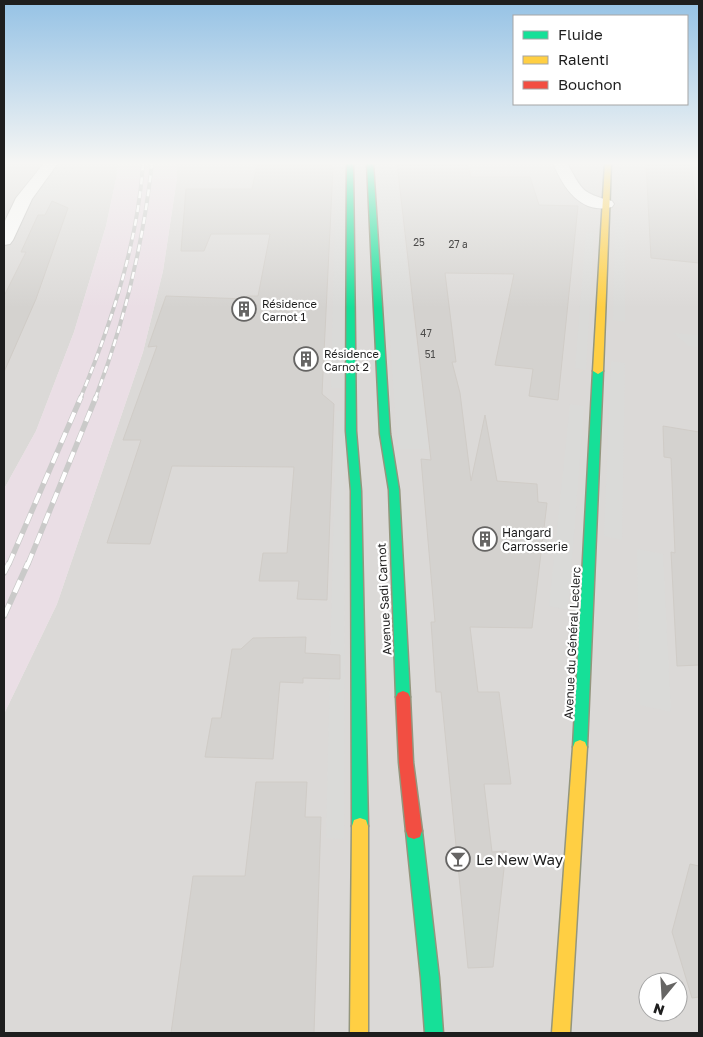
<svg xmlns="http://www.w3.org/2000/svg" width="703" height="1037" font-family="'Golos Text',sans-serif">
<rect width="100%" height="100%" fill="#eceae6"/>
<path fill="#dbd9d7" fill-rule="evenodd" d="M 4,163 L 118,163 L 117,174 L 106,226 L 74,332 L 36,431 L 4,489 Z
M 176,163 L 699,163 L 699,1033 L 4,1033 L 4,714 L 57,604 L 143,352 L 163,271 L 177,178 ZM 648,982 L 678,982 L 678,1012 L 648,1012 Z"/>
<path fill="#eadee5" d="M 118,163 L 176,163 L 177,178 L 163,271 L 143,352 L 57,604 L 4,714 L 4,489 L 36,431 L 74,332 L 106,226 L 117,174 Z"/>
<path fill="#dadad8" d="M 60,163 L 79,163 L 56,195 L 35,195 Z
M 336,163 L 344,163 L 344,388 L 331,388 Z
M 377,163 L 395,163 L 429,449 L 398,449 Z
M 592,163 L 599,163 L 596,195 L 589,194 Z
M 617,163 L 625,163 L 625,206 L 616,205 Z
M 615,215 L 625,216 L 625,322 L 613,320 Z
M 586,232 L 594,233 L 586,370 L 575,368 Z
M 673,333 L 699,335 L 699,348 L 689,346 Z
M 611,361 L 625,363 L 622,540 L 604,536 Z
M 570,404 L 584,406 L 568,610 L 549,606 Z
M 336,411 L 345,411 L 344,839 L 326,838 Z
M 637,549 L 663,554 L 671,712 L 640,705 Z"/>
<path fill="#d4d2cf" stroke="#d0ccc7" d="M 397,163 L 467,163 L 471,177 L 530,177 L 539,205 L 578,206 L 558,400 L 529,396 L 533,369 L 495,365 L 514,274 L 445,273 L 456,362 L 452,362 L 460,393 L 471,481 L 485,415 L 497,481 L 537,484 L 538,502 L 547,503 L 532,628 L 470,627 L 478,692 L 499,692 L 511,784 L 484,784 L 492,852 L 506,851 L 493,967 L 468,968 L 441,692 L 436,692 L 431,622 L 435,622 L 421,459 L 431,460 Z
M 646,163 L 691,165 L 696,200 L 699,200 L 699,263 L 651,258 Z
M 257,166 L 331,166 L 333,168 L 322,394 L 334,404 L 327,600 L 297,599 L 299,581 L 259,581 L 263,553 L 287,553 L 294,467 L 172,466 L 150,544 L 107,543 L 141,440 L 123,440 L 157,346 L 148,347 L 166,296 L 246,299 L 247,296 L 258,296 L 270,234 L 211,234 L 204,251 L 181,251 L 186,189 L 252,189 Z
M 52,201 L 68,208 L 36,299 L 4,372 L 4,296 L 26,252 L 21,252 L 38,215 L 45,215 Z
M 663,426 L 699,432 L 699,665 L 677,666 L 671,552 L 675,553 L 671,458 L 664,457 Z
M 306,637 L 305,653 L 340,655 L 340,679 L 303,678 L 303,683 L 280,682 L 273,759 L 205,757 L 212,718 L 221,718 L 232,649 L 241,649 L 253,638 Z
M 256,782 L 307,782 L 305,817 L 321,817 L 314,1033 L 171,1033 L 193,876 L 245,876 Z
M 690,864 L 699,866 L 699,997 L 692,998 L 672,932 Z"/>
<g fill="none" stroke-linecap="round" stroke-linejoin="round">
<g stroke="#c5c4c2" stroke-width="2">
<path id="street" d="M 44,163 L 58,163 L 32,199 L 13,240 L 10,244 L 4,245 L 4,223 L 16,198 Z
M 553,163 L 567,163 C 582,190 581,193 612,201 L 614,204 L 612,207 C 580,215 563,187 553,163 Z"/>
</g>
<g stroke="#94967d" stroke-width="3">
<path id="fast" d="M 347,163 L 353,163 L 356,431 L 361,491 L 368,826 L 366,832 L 360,834 L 354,832 L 352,826 L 351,491 L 346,431 Z
M 367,163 L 373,163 L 390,434 L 399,490 L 410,697 L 408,701 L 403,703 L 398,701 L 396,697 L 389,490 L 380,434 Z
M 598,368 L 603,371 L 587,747 L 585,752 L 580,754 L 575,752 L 573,747 L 593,371 Z
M 414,823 L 420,825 L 422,831 L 439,978 L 443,1033 L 425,1033 L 421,978 L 406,831 L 408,825 Z"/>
</g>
<g stroke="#94967d" stroke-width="3">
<path id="slow" d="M 605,163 L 611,163 L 603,371 L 598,374 L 593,371 Z
M 580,740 L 585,742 L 587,747 L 570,1033 L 552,1033 L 573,747 L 575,742 Z
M 360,818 L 366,820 L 368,826 L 368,1033 L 350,1033 L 352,826 L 354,820 Z"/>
</g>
<g stroke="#94967d" stroke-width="3">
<path id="jam" d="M 403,691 L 408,693 L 410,697 L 413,762 L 422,831 L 420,837 L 414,839 L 408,837 L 406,831 L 399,762 L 396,697 L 398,693 Z"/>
</g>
<use href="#street" fill="#fcfcfb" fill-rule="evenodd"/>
<use href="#fast" fill="#16e098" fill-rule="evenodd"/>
<use href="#slow" fill="#ffcf43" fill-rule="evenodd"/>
<use href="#jam" fill="#f24e42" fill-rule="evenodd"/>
<g stroke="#cacac9" stroke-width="4">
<path id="rail-far2" d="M 80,399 C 111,325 138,243 143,163
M 95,399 C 125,321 143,245 152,163"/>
</g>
<g stroke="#cacac9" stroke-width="5.5">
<path id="rail-far1" d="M 9,564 L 81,397
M 28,564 L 96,397"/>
</g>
<g stroke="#cacac9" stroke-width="6">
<path id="rail" d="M 4,573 L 9,563
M 4,616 L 28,563"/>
</g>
<use href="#rail-far2" stroke="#fff" stroke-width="2.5" stroke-dasharray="7" stroke-linecap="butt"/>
<use href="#rail-far1" stroke="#fff" stroke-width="4" stroke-dasharray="11" stroke-linecap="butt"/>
<use href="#rail" stroke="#fff" stroke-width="4.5" stroke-dasharray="13" stroke-linecap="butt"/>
</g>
<linearGradient id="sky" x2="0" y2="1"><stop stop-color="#95c2e5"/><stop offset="0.53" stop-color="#f6f6f4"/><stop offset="1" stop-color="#f6f6f4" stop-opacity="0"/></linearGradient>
<rect width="703" height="308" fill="url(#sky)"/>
<defs>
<g id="building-ring" transform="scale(1.25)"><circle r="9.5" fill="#fff" stroke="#666564" stroke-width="1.5"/><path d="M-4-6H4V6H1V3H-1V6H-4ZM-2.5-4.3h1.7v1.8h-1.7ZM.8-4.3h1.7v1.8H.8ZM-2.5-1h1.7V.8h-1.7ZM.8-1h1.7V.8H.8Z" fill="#666564"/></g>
<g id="bar-ring" transform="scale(1.25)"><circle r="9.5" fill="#fff" stroke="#666564" stroke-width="1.5"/><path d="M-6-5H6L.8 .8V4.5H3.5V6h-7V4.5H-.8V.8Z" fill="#666564"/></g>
</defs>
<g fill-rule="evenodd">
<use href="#building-ring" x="244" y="309"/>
<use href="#building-ring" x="306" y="359"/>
<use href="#building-ring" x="485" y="539"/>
<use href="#bar-ring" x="458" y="859"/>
</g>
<g text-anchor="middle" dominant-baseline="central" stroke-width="4.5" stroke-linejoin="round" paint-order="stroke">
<g font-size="10" fill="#4c4b4a">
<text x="419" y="242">25</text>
<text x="458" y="244">27 a</text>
<text x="426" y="333">47</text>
<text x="430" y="354">51</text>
</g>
<g font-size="11" fill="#1e1e1e" stroke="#fff" text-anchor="start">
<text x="262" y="303">Résidence<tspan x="262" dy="13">Carnot 1</tspan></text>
<text x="324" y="353">Résidence<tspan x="324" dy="13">Carnot 2</tspan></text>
</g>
<g font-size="12" fill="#1e1e1e" stroke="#fff" text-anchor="start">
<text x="502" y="532">Hangard<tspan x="502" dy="14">Carrosserie</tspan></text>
</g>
<g font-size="12" fill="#1e1e1e" stroke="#fff">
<text transform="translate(384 599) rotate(-93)">Avenue Sadi Carnot</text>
<text transform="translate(572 643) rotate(-87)">Avenue du Général Leclerc</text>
</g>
<g font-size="15" fill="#1e1e1e" stroke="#fff" text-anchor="start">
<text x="476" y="859">Le New Way</text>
</g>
</g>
<rect width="703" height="1037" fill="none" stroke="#1e1e1e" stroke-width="10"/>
<rect x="513" y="15" width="175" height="90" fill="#ffffff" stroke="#a5a5a5"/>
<rect x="523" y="31" width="25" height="8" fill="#16e098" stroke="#a5a5a5"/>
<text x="558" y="40" font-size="15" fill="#1e1e1e">Fluide</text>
<rect x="523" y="56" width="25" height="8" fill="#ffcf43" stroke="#a5a5a5"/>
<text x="558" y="65" font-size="15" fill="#1e1e1e">Ralenti</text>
<rect x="523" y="81" width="25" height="8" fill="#f24e42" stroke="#a5a5a5"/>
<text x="558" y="90" font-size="15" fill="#1e1e1e">Bouchon</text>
<g transform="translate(663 997) rotate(198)"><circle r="24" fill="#ffffff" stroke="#a5a5a5"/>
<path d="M0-4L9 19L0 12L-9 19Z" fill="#666564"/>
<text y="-8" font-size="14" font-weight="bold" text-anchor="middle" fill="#1e1e1e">N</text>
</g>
</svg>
